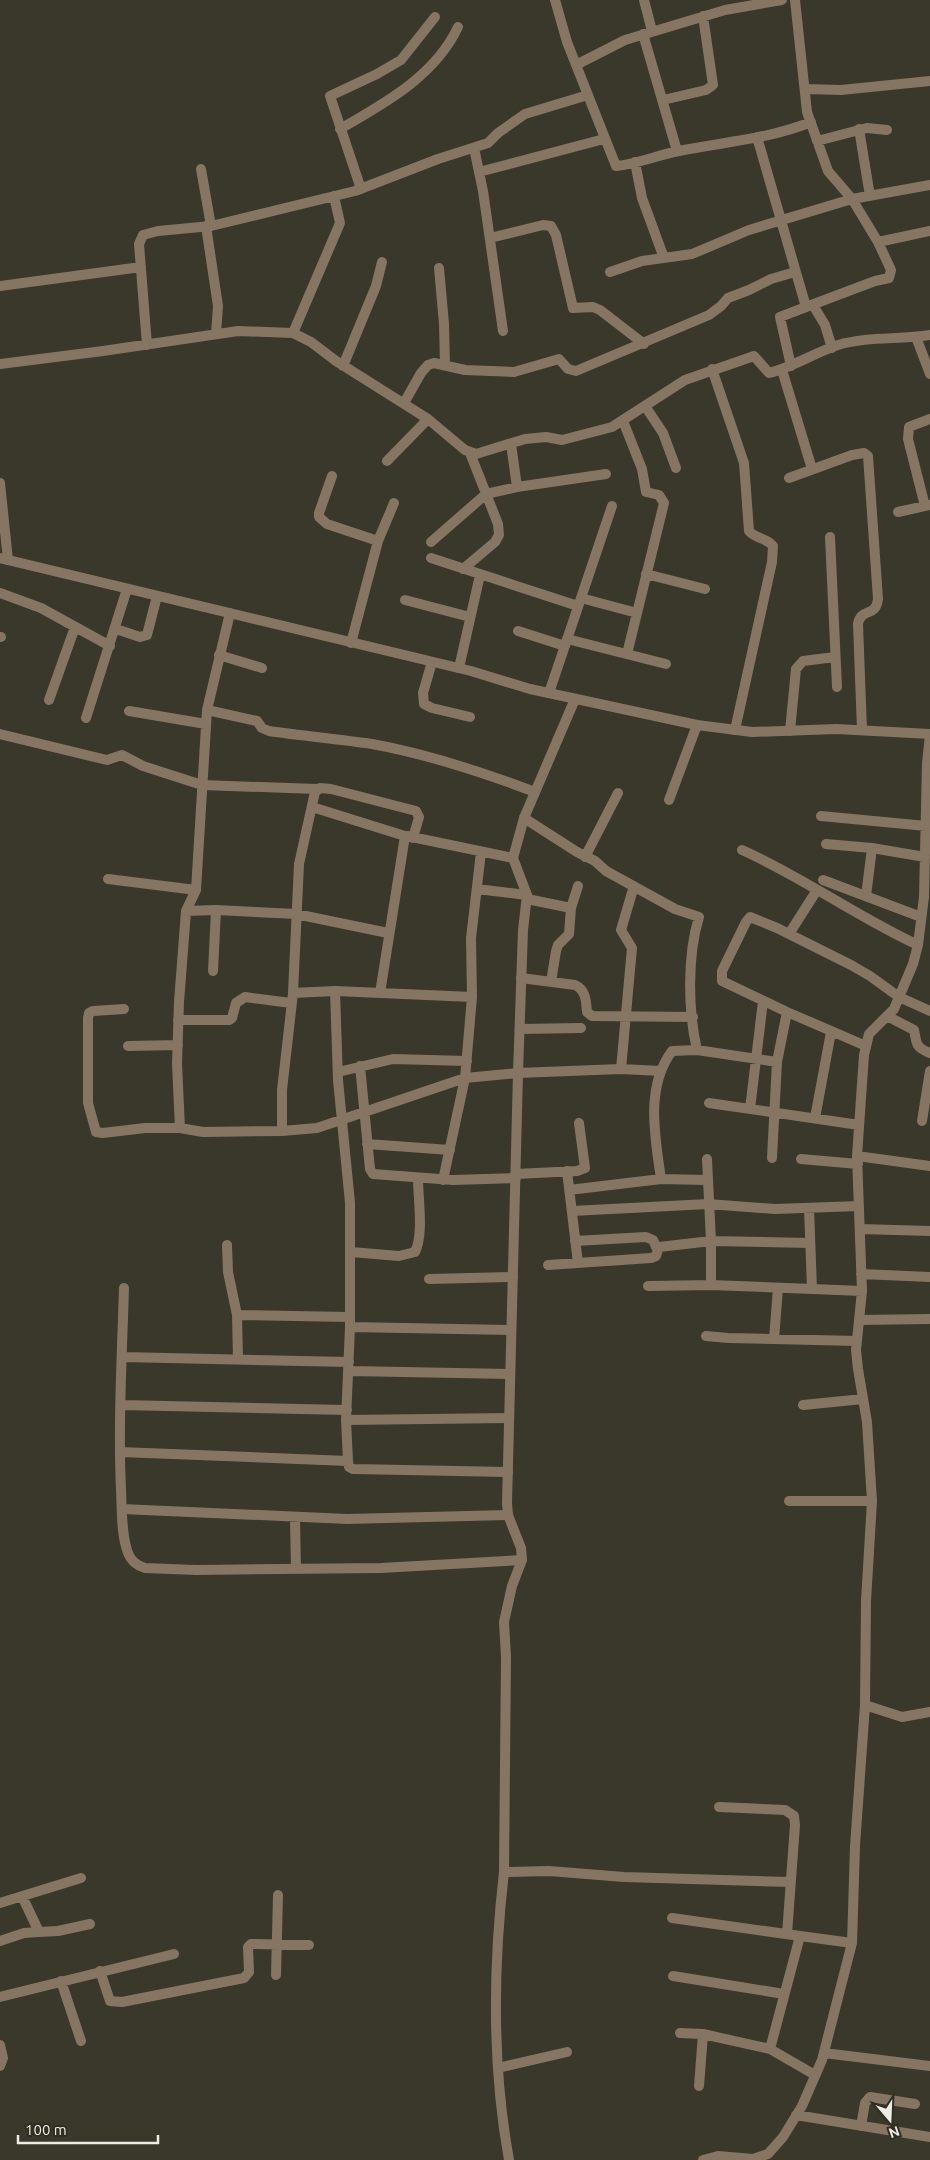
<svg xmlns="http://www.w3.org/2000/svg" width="930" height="2160" font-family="Ubuntu,sans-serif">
<rect width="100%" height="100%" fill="#3a372b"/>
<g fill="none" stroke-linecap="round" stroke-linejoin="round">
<path stroke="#867563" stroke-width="10" d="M 555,0 L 567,42 L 616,166 C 637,164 658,155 679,151 C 723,142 769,139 811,122
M 644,0 L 652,31
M 795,0 L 807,112 L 828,171 L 852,199 L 930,185
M 643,34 L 677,151
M 576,65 L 625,40 L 725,10 L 782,0
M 805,89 L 841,90 L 930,81
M 663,100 L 706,90 L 713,85 L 703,16
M 340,129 C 385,103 435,76 458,27
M 859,129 L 870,196
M 817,141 L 867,128 L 887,130
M 474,148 L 483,191 L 503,331
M 635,162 L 642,198 L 664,258
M 201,169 L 211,226
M 479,172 L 604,139
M 361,189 L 330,96 L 377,74 L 401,60 L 435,17
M 206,226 L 218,306 L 216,334
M 490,238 L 543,225 L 551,226 L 556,235 L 573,308 L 593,307 L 600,310 L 644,344
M 878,242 L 930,231
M 439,268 L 444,324 L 445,365
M 610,272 L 642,261 L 692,254 L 749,230 L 852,199 L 878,242 L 891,270 L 889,278 L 875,281 L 806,307 L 757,137
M 0,286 L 141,267
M 813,305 L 825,325 L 832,348
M 293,333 L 340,223 L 334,196
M 916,337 L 930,374
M 147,345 L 139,244 L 143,235 L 158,231 L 211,226 L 355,191 L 438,159 L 488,143 L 498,133 L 525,114 L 588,95
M 0,364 L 103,351 L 238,331 L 293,333 L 311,342 L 336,361 L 428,419 L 465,450 L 476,454 L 525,439 L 546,437 L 562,440 L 612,427 L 685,380 L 754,356 L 769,373 C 793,367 814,353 838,345 C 868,336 899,340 930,335
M 343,366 L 376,286 L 382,262
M 791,366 L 780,317 L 806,307
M 712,369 L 744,463 L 749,531 C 756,539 767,538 773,546 L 772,562 L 735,730
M 782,370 L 812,469
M 404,403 L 421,373 L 428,365 L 434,363 L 465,370 L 514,372 L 559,359 L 568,369 L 576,371 L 709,315 L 721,306 L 728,298 L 749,290 L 771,279 L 795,272
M 645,406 L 663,433 L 676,468
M 623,421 L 642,469 L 646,492 L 659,495 L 664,503 L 627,654
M 511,444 L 517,487 L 606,474
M 387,461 L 428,419
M 332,476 L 319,513 L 319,517 L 327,524 L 378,541
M 789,478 L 852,455 L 864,453 L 868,456 L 878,599 C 876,618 861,607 858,624 L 862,730
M 0,483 L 8,560
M 925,506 L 908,439 L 909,427 L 930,419
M 898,512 L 930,505
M 830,537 L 837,687
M 431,542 L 486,494 L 517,487
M 431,558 L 578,606
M 463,569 L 495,542 L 499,535 L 498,524 L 470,453
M 646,574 L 705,589
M 0,593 L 41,608 L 110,646
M 581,598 L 637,613
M 405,600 L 470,617
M 116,629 L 140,637 L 147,635 L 157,596
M 518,631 L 565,646
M 0,637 L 1,637
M 567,639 L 666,664
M 351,643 L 378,541 L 394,503
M 219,655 L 262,668
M 432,662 L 423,693 L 424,704 L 432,708 L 470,717
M 459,668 L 480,575
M 549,693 L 612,506
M 49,700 L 75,627
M 207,710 L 257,721 L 262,728 L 269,731 C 303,736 338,739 372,744 C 428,754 482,772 535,792
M 129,711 L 206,724
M 86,718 L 127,589
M 790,731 L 796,669 L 803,661 L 835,657
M 0,734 L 107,760 L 122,755 L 143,766 L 202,785 L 317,789
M 669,800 L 697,725
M 312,807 L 405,836 L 380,993
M 821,816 L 926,826
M 524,818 L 577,852 L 595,861 L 606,871 L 675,909 L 699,917 C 687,956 688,1011 697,1050
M 407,836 L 513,858
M 826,844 L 872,848 L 925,857
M 742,850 C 803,877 857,917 918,945
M 585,857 L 618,793
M 108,879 L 196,890
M 823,880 L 921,917
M 477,889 L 527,895
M 866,896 L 872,848
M 527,899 L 571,908
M 186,911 L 216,910 L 296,914 L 388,933
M 789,934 L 817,890
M 213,971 L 216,910
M 521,978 L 575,985 C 586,990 586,1001 587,1012 L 592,1016 L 693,1017
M 551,982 L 556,951 L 558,945 L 569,934 L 571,908 L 578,886
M 335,991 L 338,1080 L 350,1203 L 350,1327
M 293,993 L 335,991 L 472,997
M 124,1009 L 93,1011 L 89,1013 L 88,1018 L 88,1103 L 96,1132 L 103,1133 L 145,1128 L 180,1128 L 177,1064 L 179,1002 L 186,911 L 196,890 L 207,710 L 230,613
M 787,1012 L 722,981 L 722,971 L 746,922 L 750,917 L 777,928 L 851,965 L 870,976 L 899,997 L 930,1011
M 887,1016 L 914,1030 C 917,1044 915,1047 930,1053
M 178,1020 L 229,1020 L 232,1018 L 236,1003 L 245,997 L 291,1003
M 520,1029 L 581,1028
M 128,1046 L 178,1045
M 360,1066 L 370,1169 L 373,1174 L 453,1180 L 516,1178
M 621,1069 L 632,948 L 621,930 L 634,886
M 338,1072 L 393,1059 L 467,1061
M 709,1103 L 859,1125
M 750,1109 L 763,1001
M 815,1118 L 831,1032
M 922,1121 L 930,1071
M 180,1128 L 203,1132 L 282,1131 L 282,1090 L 293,993 L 299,864 L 315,792 L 320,788 L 331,789 L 416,811 L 419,817 L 413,838
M 282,1131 L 317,1128 L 465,1078 L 518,1073 L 621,1069 L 661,1071
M 367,1144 L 450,1150
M 857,1156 L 930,1166
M 772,1158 L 777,1062
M 707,1159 L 711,1241 L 711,1285
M 801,1159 L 858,1164
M 567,1171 L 578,1263
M 516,1174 L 577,1171 L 585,1168 L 579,1123
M 661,1179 C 655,1137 645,1087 672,1051 L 697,1050 L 777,1062 L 787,1012 L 866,1046
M 443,1180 L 465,1078 L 472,997 L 471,938 L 481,852
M 569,1190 L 661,1179 L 707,1180
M 809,1208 L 812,1289
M 572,1211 L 708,1204 L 775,1209 L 859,1206
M 860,1229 L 930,1231
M 575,1241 L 646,1237 L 653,1240 L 657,1249
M 227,1245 L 228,1272 L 237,1315 L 238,1359
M 351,1252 L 399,1256 L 415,1252 C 424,1234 418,1199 418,1178
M 548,1265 L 651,1258 L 656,1256 L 659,1247 L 711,1241 L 810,1243
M 861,1274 L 930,1277
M 429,1279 L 513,1277
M 648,1286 L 711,1285 L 862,1291
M 124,1288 C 122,1355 118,1423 121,1490 C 122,1509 121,1531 127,1550 C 130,1560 135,1565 145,1568 L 196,1570 L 381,1568 L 522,1560
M 237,1315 L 349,1317
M 859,1320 L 930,1319
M 706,1336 L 728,1338 L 857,1341
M 774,1339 L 778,1288
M 122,1357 L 349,1362
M 349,1371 L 510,1374
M 121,1405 L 347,1410
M 803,1405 L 863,1399
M 346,1420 L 509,1418
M 120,1452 L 348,1461
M 508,1472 L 353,1469 L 349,1467 L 348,1461 L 346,1420 L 350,1327 L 511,1330
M 789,1501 L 872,1501
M 122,1509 L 347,1519 L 508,1515
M 295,1518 L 296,1569
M 865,1705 L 902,1717 L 930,1712
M 719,1807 L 785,1810 L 794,1816 L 795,1825 L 787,1934
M 504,1872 L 549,1871 L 624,1877 L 791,1882
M 0,1903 L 81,1878
M 672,1918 L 800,1936 L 770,2049 L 815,2075
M 39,1932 L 58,1931 L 90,1924
M 800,1936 L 852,1943
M 0,1941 L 24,1933 L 39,1932 L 22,1896
M 100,1971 L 110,2001 L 122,2002 L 244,1978 L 249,1972 L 248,1947 L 251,1944 L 309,1945
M 276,1975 L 278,1895
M 673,1976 L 784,1994
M 61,1981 L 81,2041
M 0,1997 L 174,1954
M 680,2033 L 703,2034 L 770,2049
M 0,2045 L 3,2058 L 0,2066
M 824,2053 L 930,2066
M 498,2068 L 567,2052
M 699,2086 L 703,2034
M 796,2115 L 930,2137
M 861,2126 L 865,2103 L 870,2097 L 915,2104
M 703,2160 L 718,2156 L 753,2159 L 768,2154 L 783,2137 L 802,2106 L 822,2060 L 852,1943 L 855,1846 L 865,1705 L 866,1601 L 872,1501 L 867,1422 L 858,1369 L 856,1350 L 862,1291 L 857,1156 L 864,1055 L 869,1034 L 894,1009 L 913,964 L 918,945 L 924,897 L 927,763 L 930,735"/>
<path stroke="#867563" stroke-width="10" d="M 0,558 L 471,671 L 530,689 L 697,725 L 752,732 L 836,729 L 930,734
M 509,2160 C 492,2066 493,1967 504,1872 L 506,1657 L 504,1622 L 512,1586 L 522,1560 L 521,1548 L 508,1515 L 507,1503 L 518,1073 L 523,930 L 527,895 L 513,858 L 524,818 L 575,699"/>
</g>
<g transform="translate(890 2120) rotate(161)" stroke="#302d22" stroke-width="4" paint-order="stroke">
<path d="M0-4L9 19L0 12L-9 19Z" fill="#eeede5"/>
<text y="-8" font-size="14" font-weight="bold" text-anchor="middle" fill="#eeede5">N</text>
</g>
<path d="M18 2135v8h140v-8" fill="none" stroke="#eeede5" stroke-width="2.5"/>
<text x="25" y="2135" font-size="15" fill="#eeede5" stroke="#302d22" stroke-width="4" paint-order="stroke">100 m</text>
</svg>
